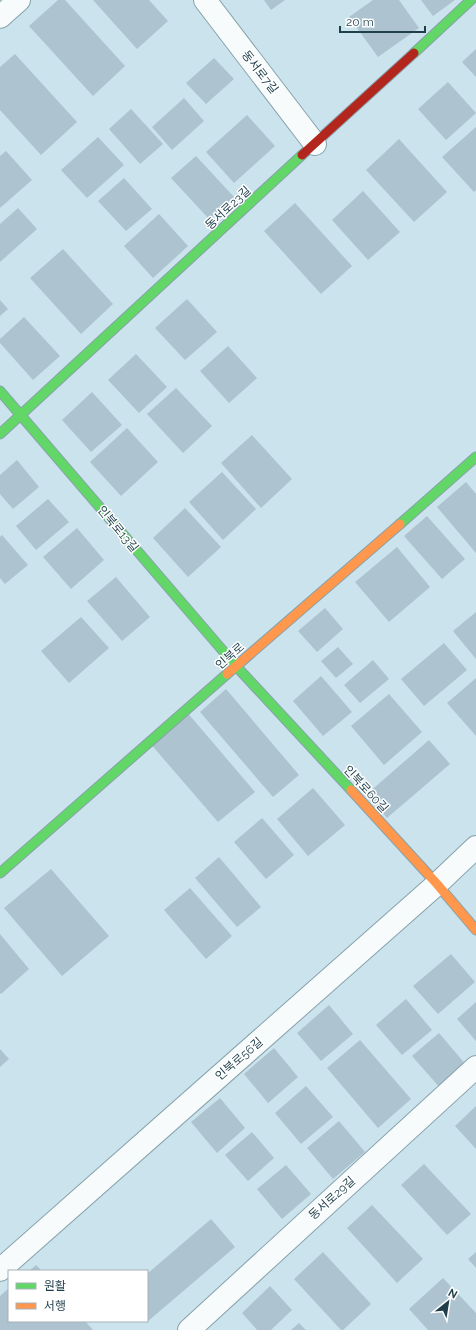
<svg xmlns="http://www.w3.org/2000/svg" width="476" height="1330" font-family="Raleway,'Noto Sans KR',sans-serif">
<rect width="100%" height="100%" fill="#cbe3ec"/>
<path fill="#adc3d0" d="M 58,0 L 65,0 L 125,66 L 93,96 L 29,26 Z
M 93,0 L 149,0 L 168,21 L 137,49 Z
M 264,0 L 285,0 L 271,10 Z
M 373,0 L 399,0 L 419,28 L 378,57 L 349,17 Z
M 421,0 L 455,0 L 433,16 Z
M 476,49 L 476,77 L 462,62 Z
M 15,54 L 77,122 L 41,155 L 0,110 L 0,67 Z
M 214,58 L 234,79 L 206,104 L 186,83 Z
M 448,82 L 476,113 L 446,140 L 418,109 Z
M 184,98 L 204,121 L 172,150 L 152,127 Z
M 131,109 L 163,144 L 140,164 L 109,129 Z
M 247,115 L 275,146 L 234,183 L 206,152 Z
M 476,127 L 476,190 L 474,192 L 442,157 Z
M 98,137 L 124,165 L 87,198 L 61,170 Z
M 399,139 L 447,192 L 414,222 L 366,170 Z
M 6,151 L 32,180 L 0,208 L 0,156 Z
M 196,156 L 234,197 L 209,219 L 171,178 Z
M 124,178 L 152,209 L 126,231 L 98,201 Z
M 363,191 L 400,232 L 368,260 L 332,220 Z
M 295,203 L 352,266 L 321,294 L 264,231 Z
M 18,208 L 37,229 L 0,262 L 0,224 Z
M 159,214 L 188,246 L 153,278 L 124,246 Z
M 63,249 L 113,304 L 81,334 L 30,278 Z
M 187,299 L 217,332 L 185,360 L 155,328 Z
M 0,300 L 8,309 L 0,316 Z
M 24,317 L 60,356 L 33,380 L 0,343 L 0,339 Z
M 228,346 L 257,378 L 229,403 L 200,371 Z
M 136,354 L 167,387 L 139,413 L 108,380 Z
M 176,388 L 212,426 L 183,453 L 147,414 Z
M 92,392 L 122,425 L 91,452 L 62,420 Z
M 127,428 L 158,462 L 121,496 L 90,462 Z
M 252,435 L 292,479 L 261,508 L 221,463 Z
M 17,460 L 39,487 L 13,509 L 0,494 L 0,475 Z
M 222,472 L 256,509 L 223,540 L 189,502 Z
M 466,482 L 476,494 L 476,553 L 437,507 Z
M 48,499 L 69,522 L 36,550 L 16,526 Z
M 185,508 L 221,547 L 188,577 L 153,538 Z
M 427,516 L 465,559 L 442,579 L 404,536 Z
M 77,528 L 104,560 L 71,589 L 43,557 Z
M 2,535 L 28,565 L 5,584 L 0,578 L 0,537 Z
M 397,547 L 430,587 L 389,622 L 355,582 Z
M 116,577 L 150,617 L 122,641 L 87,601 Z
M 325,608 L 343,629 L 317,652 L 298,631 Z
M 476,612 L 476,659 L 453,631 Z
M 81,617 L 109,648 L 69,683 L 41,651 Z
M 444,643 L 467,670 L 424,706 L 401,679 Z
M 338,647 L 353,664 L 336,678 L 321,661 Z
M 373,660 L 389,679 L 360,703 L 344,685 Z
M 321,676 L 352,712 L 323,736 L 293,701 Z
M 476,678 L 476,736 L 447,703 Z
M 226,689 L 299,775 L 273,797 L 200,712 Z
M 389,694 L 422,732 L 384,765 L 351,726 Z
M 186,711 L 255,792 L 218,822 L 149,742 Z
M 429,740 L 450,764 L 387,818 L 367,794 Z
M 313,788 L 345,825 L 308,856 L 277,819 Z
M 262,818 L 294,855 L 266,879 L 234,842 Z
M 219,857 L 261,907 L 237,927 L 195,878 Z
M 51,869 L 109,936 L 62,976 L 4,908 Z
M 190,888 L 232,936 L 206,959 L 164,910 Z
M 0,934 L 29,969 L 1,994 L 0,993 Z
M 451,954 L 475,982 L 438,1014 L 413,986 Z
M 406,999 L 432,1030 L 402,1055 L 376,1025 Z
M 476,1002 L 476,1041 L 457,1019 Z
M 329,1005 L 353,1034 L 321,1061 L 297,1033 Z
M 439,1033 L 467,1066 L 441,1089 L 412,1056 Z
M 360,1040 L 411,1099 L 378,1128 L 327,1068 Z
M 274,1048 L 298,1077 L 268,1103 L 244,1074 Z
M 0,1049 L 9,1059 L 0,1067 Z
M 306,1086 L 333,1117 L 301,1144 L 275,1113 Z
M 220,1098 L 245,1128 L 217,1153 L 191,1122 Z
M 476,1106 L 476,1149 L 455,1126 Z
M 339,1121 L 365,1152 L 333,1179 L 307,1148 Z
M 252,1132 L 274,1158 L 248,1181 L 225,1155 Z
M 424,1164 L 471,1214 L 447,1235 L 401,1185 Z
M 286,1165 L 311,1194 L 282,1219 L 257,1189 Z
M 372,1205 L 423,1259 L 397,1283 L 347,1228 Z
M 211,1219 L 235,1247 L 147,1322 L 147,1274 Z
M 323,1252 L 371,1304 L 343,1330 L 341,1330 L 294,1279 Z
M 476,1252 L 476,1268 L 468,1259 Z
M 36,1265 L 42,1271 L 29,1271 Z
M 443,1278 L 476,1313 L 476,1330 L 428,1330 L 409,1309 Z
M 270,1286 L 292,1310 L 271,1330 L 257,1330 L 242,1313 Z
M 9,1288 L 9,1321 L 85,1321 L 93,1330 L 0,1330 L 0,1296 Z
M 299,1323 L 306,1330 L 291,1330 Z"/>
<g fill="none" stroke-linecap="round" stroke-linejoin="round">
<g stroke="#87a2ab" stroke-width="24">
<path id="street" d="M 205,0 L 315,144
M 0,17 L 19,0
M 0,1270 L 437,884 L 476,847
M 189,1330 L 476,1067"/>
</g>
<g stroke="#87a2ab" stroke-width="11">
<path id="fast" d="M 414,53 L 471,0
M 0,391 L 236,666 L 351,790
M 0,434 L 302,155
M 400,524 L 476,457
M 0,873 L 227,674"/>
</g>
<g stroke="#87a2ab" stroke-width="11">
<path id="slow" d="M 227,674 L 400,524
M 351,790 L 437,884 L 476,930"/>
</g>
<g stroke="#87a2ab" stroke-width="11">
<path id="jam" d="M 302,155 L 414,53"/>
</g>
<use href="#street" stroke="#f7fbfc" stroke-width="22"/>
<use href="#fast" stroke="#63d668" stroke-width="9"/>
<use href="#slow" stroke="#ff974d" stroke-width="9"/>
<use href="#jam" stroke="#b3261e" stroke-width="9"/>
</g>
<g text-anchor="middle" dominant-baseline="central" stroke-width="3" stroke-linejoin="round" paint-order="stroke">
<g font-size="12" fill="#1f3f4b" stroke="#fff">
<text transform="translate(260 72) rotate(52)">동서로7길</text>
<text transform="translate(228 208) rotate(-43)">동서로23길</text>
<text transform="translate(118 529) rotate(50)">인북로13길</text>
<text transform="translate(230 656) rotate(-41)">인북로</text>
<text transform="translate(366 789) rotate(47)">인북로60길</text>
<text transform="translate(239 1059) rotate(-41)">인북로56길</text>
<text transform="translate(332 1198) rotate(-42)">동서로29길</text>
</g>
</g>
<rect x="8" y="1270" width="140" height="52" fill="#ffffff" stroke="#a5b2b7"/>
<rect x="16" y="1283" width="20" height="6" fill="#63d668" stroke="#a5b2b7"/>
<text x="44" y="1290" font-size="12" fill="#1f3f4b">원활</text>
<rect x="16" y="1303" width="20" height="6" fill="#ff974d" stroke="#a5b2b7"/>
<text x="44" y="1310" font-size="12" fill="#1f3f4b">서행</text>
<g transform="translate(448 1302) rotate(30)" stroke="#ffffff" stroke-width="3" paint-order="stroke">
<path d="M0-3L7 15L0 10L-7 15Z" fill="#1f3f4b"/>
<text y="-6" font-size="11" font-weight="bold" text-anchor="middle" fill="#1f3f4b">N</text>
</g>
<path d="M340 26v6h85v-6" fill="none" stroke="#1f3f4b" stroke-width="2"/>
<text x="346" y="26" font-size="12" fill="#1f3f4b" stroke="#ffffff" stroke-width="3" paint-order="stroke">20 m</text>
</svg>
